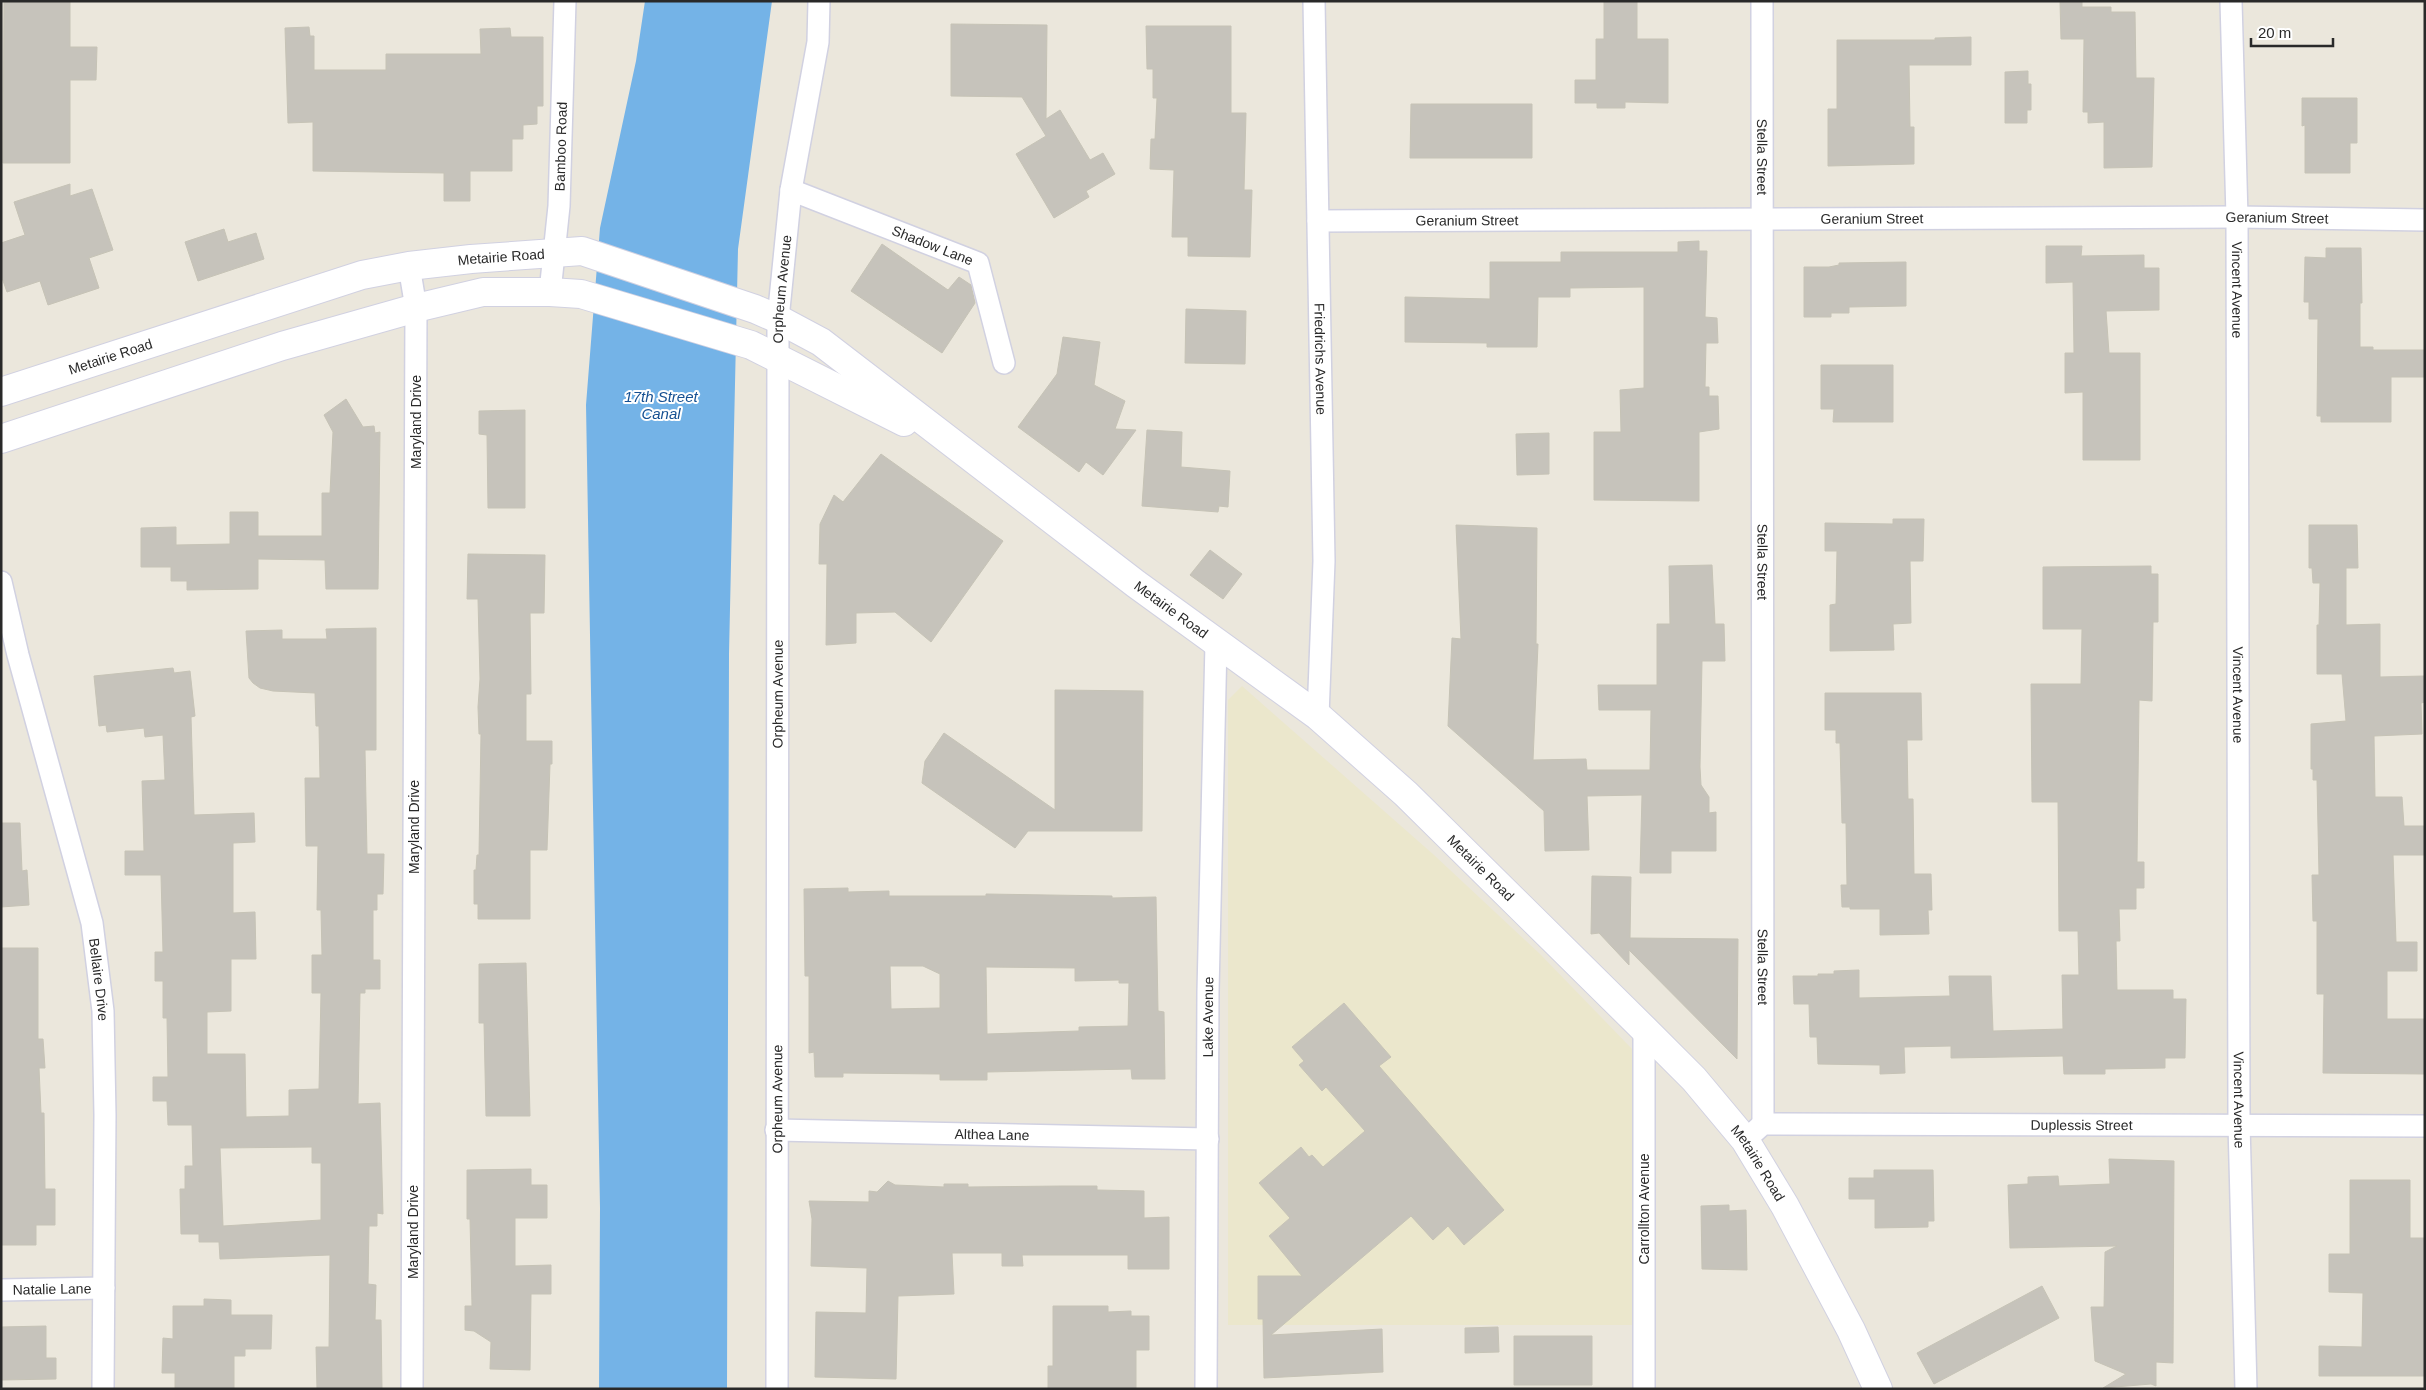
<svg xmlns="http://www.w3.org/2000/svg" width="2426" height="1390" font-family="Arial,sans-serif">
<rect width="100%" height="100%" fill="#ebe7dc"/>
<path fill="#ebe7cc" d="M 1242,686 L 1434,855 L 1540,954 L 1633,1050 L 1635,1325 L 1228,1325 L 1228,700 Z"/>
<path fill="#74b3e7" d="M 645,1 L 772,1 L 738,249 L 729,654 L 727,1389 L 599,1389 L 600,1208 L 586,405 L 600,228 L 636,61 Z"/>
<path fill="#c6c3bb" stroke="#c6c3b6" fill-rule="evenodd" d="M 4,1 L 70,1 L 70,47 L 97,47 L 96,80 L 70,80 L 70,163 L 3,163 Z
M 1604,1 L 1637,1 L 1637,39 L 1668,39 L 1668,103 L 1625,102 L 1625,108 L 1597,108 L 1597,103 L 1575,103 L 1575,80 L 1596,80 L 1596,39 L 1604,39 Z
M 2060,1 L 2082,1 L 2082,7 L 2111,7 L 2111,12 L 2135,12 L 2136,78 L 2154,78 L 2152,167 L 2104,168 L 2104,122 L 2088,123 L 2088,112 L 2083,112 L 2084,39 L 2061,39 Z
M 951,24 L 1047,25 L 1046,119 L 1060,110 L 1090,160 L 1103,153 L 1115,174 L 1086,191 L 1089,197 L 1054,218 L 1016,154 L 1046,136 L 1022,97 L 951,96 Z
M 1146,26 L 1231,26 L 1231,113 L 1246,113 L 1244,190 L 1252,190 L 1250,257 L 1188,256 L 1188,237 L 1172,237 L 1174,170 L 1150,169 L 1151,139 L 1155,139 L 1157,98 L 1153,98 L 1153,69 L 1147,69 Z
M 309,27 L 310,36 L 314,36 L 314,70 L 386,70 L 386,54 L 481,54 L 480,29 L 510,28 L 511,37 L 543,37 L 543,106 L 537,106 L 537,124 L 523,125 L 523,139 L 512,139 L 512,171 L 470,171 L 470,201 L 444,201 L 444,173 L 313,171 L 313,122 L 288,123 L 285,28 Z
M 1971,37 L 1971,65 L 1909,65 L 1910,127 L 1914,127 L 1914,164 L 1828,166 L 1828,109 L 1837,109 L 1837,40 L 1935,40 L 1935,38 Z
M 2028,71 L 2028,84 L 2031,84 L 2031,110 L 2027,110 L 2027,123 L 2005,123 L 2005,72 Z
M 2302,98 L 2357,98 L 2357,143 L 2350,143 L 2350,173 L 2305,173 L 2305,125 L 2302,126 Z
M 1411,104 L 1532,104 L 1532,158 L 1410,158 Z
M 70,184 L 70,196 L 92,189 L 113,250 L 89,258 L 99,288 L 48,305 L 40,281 L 7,292 L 1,275 L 1,243 L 25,235 L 14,202 Z
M 224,229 L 228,242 L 256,233 L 264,259 L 198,281 L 185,242 Z
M 1699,241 L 1699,251 L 1707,251 L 1705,317 L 1717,318 L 1718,343 L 1706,343 L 1705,387 L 1709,387 L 1709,396 L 1718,396 L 1719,429 L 1699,432 L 1699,501 L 1594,500 L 1594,432 L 1621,432 L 1620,390 L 1644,388 L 1644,287 L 1570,288 L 1570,297 L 1538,297 L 1537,347 L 1487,347 L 1487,343 L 1405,342 L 1405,297 L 1490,299 L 1490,262 L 1561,262 L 1561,252 L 1678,252 L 1678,242 Z
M 882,244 L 948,290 L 959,277 L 971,285 L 975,303 L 942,353 L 851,291 Z
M 2046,246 L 2082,246 L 2081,256 L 2144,255 L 2144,268 L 2159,268 L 2159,310 L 2106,311 L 2109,353 L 2140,353 L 2140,460 L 2083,460 L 2083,392 L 2065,393 L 2065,353 L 2074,353 L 2073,282 L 2046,283 Z
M 2326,248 L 2361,248 L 2362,303 L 2360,303 L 2360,347 L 2373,347 L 2373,350 L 2425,350 L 2425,377 L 2391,377 L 2391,422 L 2321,422 L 2321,416 L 2317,416 L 2318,319 L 2309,319 L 2309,302 L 2304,302 L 2305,257 L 2326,258 Z
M 1906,262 L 1906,306 L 1849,307 L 1849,313 L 1831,313 L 1831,317 L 1804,317 L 1804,267 L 1829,267 L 1839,265 L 1839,263 Z
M 1186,309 L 1246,311 L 1245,364 L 1185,363 Z
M 1063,337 L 1100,342 L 1094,385 L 1125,401 L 1115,429 L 1136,430 L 1103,475 L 1086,462 L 1079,472 L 1018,427 L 1057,374 Z
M 1821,365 L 1893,365 L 1893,422 L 1833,422 L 1834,409 L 1821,409 Z
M 346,399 L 363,427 L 374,426 L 375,433 L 380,432 L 378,589 L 326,589 L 325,560 L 258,559 L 258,589 L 187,590 L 187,581 L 171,581 L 171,567 L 141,567 L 141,528 L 176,527 L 176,545 L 230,544 L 230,512 L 258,512 L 258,536 L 322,536 L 322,493 L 330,493 L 333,432 L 324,415 Z
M 525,410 L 525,508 L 488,508 L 487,435 L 479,434 L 479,411 Z
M 1147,430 L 1182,432 L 1181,467 L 1230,471 L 1228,507 L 1219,506 L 1218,512 L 1142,506 Z
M 1549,433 L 1549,474 L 1517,475 L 1516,434 Z
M 881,454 L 1003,541 L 931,642 L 895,612 L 856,613 L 856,643 L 826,645 L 827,564 L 819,564 L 820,524 L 834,495 L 843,502 Z
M 1893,519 L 1924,519 L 1923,561 L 1910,561 L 1911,623 L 1893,624 L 1894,650 L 1830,651 L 1830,605 L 1836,604 L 1837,551 L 1825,551 L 1825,523 L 1893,524 Z
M 1456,525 L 1537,528 L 1536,644 L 1538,644 L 1533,760 L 1586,759 L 1587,770 L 1650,770 L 1651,710 L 1599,710 L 1598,685 L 1657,685 L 1657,624 L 1670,624 L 1669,566 L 1712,565 L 1715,624 L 1724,624 L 1725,661 L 1702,661 L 1700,767 L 1701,785 L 1709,797 L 1709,813 L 1716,812 L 1716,851 L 1671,851 L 1671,873 L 1640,873 L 1642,795 L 1587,796 L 1589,850 L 1545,851 L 1544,811 L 1448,726 L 1452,638 L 1461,639 Z
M 2309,525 L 2357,525 L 2358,568 L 2346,568 L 2346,625 L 2380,624 L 2380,677 L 2425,676 L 2425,702 L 2421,703 L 2422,734 L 2374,736 L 2375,797 L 2402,797 L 2404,826 L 2425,826 L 2425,855 L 2393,855 L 2396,942 L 2417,942 L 2417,971 L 2387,971 L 2387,1019 L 2425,1019 L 2425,1074 L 2323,1073 L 2324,994 L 2317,994 L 2317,921 L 2313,921 L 2312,875 L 2319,875 L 2317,780 L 2313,780 L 2313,769 L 2311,769 L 2311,724 L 2346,721 L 2342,674 L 2317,674 L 2317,625 L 2319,625 L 2320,583 L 2313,583 L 2312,568 L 2309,568 Z
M 1210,550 L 1242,574 L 1223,599 L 1190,575 Z
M 468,554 L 545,555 L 544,613 L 530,613 L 531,694 L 526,694 L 526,741 L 552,741 L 552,764 L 550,764 L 547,850 L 530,850 L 530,919 L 478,919 L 478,904 L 474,904 L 474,870 L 476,870 L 477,855 L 479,855 L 481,734 L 479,734 L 478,707 L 480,679 L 478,599 L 467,599 Z
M 2151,566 L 2151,574 L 2158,574 L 2158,622 L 2153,622 L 2152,701 L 2139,700 L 2137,862 L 2144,862 L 2144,888 L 2136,888 L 2136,909 L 2119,909 L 2120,941 L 2116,941 L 2117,990 L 2173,990 L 2173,999 L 2186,999 L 2185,1058 L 2165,1058 L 2165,1068 L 2105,1069 L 2105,1074 L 2064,1074 L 2063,1056 L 1951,1058 L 1951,1046 L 1904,1047 L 1905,1073 L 1880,1074 L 1880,1065 L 1818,1064 L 1817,1037 L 1810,1037 L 1809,1004 L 1794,1004 L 1793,976 L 1818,976 L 1818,974 L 1834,974 L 1834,971 L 1859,970 L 1859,998 L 1950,996 L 1949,976 L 1991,976 L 1993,1031 L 2063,1029 L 2062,975 L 2079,975 L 2078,931 L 2059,931 L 2058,802 L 2032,802 L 2031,684 L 2081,684 L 2082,629 L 2043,629 L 2043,567 Z
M 376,628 L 376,750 L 365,750 L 367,854 L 384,854 L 383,894 L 377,894 L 377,910 L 373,910 L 373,960 L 380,960 L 380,989 L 365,989 L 365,993 L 360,993 L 358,1104 L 380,1103 L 383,1214 L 377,1213 L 377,1226 L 369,1226 L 368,1284 L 376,1285 L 375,1320 L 381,1320 L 382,1389 L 317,1389 L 316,1347 L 329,1347 L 330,1255 L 220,1259 L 219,1242 L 199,1242 L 199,1234 L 181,1234 L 180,1189 L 185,1189 L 185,1166 L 193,1166 L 192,1125 L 168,1125 L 167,1101 L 153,1101 L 153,1077 L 168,1077 L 167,1018 L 163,1018 L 163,981 L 155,981 L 155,952 L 163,952 L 161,875 L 125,875 L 125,851 L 144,851 L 142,781 L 165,780 L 163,735 L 145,737 L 144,728 L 107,732 L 106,725 L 99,726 L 94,676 L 173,668 L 174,673 L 190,671 L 195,716 L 191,717 L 194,815 L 254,813 L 255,842 L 233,843 L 233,913 L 255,912 L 256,959 L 231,959 L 231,1011 L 207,1012 L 207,1054 L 245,1054 L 246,1117 L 289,1116 L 289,1090 L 319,1089 L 321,993 L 312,993 L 312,955 L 322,955 L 321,910 L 317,910 L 318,846 L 306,846 L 305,778 L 320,778 L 319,726 L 316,726 L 315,693 L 273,691 L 260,688 L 253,683 L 249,678 L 246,631 L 282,630 L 282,639 L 327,639 L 326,629 ZM 312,1147 L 312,1163 L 321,1163 L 321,1220 L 223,1226 L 220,1148 Z
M 1055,690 L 1143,691 L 1142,831 L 1028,831 L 1015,848 L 922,783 L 925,761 L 944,733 L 1055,810 Z
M 1825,693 L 1921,693 L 1922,740 L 1907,740 L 1908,799 L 1913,799 L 1914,874 L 1931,874 L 1932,910 L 1928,910 L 1929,934 L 1880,935 L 1880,909 L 1850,909 L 1850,907 L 1842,907 L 1841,885 L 1847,885 L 1846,823 L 1842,823 L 1840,743 L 1836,743 L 1836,730 L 1825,730 Z
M 1,823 L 20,823 L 22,871 L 27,870 L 29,905 L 1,907 Z
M 1592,876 L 1631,877 L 1630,938 L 1738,939 L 1737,1059 L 1629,950 L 1629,965 L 1599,933 L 1591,934 Z
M 848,888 L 848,892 L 889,891 L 889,896 L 986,896 L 986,894 L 1112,896 L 1112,898 L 1156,897 L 1158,1011 L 1164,1012 L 1165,1079 L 1132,1079 L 1131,1069 L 987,1072 L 987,1080 L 940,1080 L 940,1074 L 843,1073 L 843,1077 L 815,1077 L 814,1052 L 809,1053 L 809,976 L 805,976 L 804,889 ZM 890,966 L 923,966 L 940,974 L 940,1008 L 891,1009 ZM 986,967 L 1075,968 L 1075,981 L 1119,980 L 1119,983 L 1129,983 L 1128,1026 L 1079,1027 L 1079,1031 L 987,1034 Z
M 1,948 L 38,948 L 38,1039 L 43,1039 L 45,1068 L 39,1068 L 41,1113 L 44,1113 L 45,1189 L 55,1189 L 55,1225 L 36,1225 L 36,1245 L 1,1245 Z
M 526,963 L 530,1116 L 486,1116 L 484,1023 L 479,1023 L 479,964 Z
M 1344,1003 L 1391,1057 L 1379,1066 L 1504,1210 L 1464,1245 L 1448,1226 L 1433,1240 L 1411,1216 L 1271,1335 L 1382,1329 L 1383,1372 L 1264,1378 L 1263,1319 L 1258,1319 L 1258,1276 L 1302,1276 L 1269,1236 L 1290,1218 L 1259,1183 L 1301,1147 L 1309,1157 L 1312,1155 L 1323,1167 L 1365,1131 L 1326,1087 L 1322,1091 L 1299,1065 L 1304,1061 L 1292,1047 Z
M 2109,1159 L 2174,1161 L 2173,1363 L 2156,1362 L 2156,1386 L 2151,1384 L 2103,1388 L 2126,1374 L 2095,1361 L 2091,1307 L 2104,1307 L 2105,1252 L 2117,1246 L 2010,1248 L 2008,1185 L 2028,1184 L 2028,1177 L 2058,1176 L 2059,1186 L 2110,1184 Z
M 531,1169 L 531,1185 L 547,1185 L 547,1218 L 515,1218 L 515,1266 L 551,1265 L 551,1294 L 531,1294 L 530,1370 L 490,1369 L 491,1342 L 474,1331 L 465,1330 L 465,1306 L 472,1306 L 470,1219 L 467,1219 L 467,1170 Z
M 1874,1170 L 1933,1170 L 1934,1221 L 1928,1221 L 1928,1227 L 1875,1228 L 1875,1199 L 1849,1199 L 1849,1178 L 1874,1178 Z
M 2350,1180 L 2410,1180 L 2410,1238 L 2425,1238 L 2425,1376 L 2319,1376 L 2319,1346 L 2362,1347 L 2363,1293 L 2329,1292 L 2329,1254 L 2350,1254 Z
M 888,1181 L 895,1185 L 944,1187 L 944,1184 L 968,1184 L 968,1187 L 1062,1186 L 1097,1186 L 1097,1190 L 1144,1191 L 1144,1218 L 1169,1217 L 1169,1269 L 1128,1269 L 1128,1255 L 1022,1255 L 1023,1266 L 1002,1266 L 1002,1253 L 952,1253 L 954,1294 L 898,1296 L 896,1379 L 815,1377 L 816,1312 L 866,1313 L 867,1268 L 811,1266 L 812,1219 L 809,1201 L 869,1202 L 869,1191 L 877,1192 Z
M 1729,1205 L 1729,1211 L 1746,1210 L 1747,1270 L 1702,1269 L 1701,1206 Z
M 2042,1286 L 2059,1318 L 1934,1384 L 1917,1353 Z
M 204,1299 L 231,1300 L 231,1315 L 272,1315 L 271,1349 L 245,1349 L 245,1356 L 234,1356 L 234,1389 L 175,1389 L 175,1373 L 162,1373 L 163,1338 L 173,1339 L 173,1306 L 204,1306 Z
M 1053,1306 L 1108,1306 L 1108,1312 L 1131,1311 L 1131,1316 L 1149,1316 L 1149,1350 L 1136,1350 L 1136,1389 L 1048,1389 L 1048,1366 L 1053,1366 Z
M 46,1326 L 46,1358 L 56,1358 L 56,1379 L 1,1380 L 1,1327 Z
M 1498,1327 L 1499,1352 L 1465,1353 L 1465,1328 Z
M 1514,1336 L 1592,1336 L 1592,1385 L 1514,1385 Z"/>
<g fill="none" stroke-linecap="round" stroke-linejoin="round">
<g stroke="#d1d1e1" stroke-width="24">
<g id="street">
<path id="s1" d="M 1314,1 L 1324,561 L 1318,716"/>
<path id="s2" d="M 1762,1 L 1763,1124"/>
<path id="s3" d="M 2231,1 L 2237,217 L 2239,1124 L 2246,1389"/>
<path id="s4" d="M 791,190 L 978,263 L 1004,363"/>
<path id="s5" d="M 1318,221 L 2237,217 L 2425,220"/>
<path d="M 409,266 L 416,308 L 412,1389"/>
<path id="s6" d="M 550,292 L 559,206 L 565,1"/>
<path id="s7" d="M 1,582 L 18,655 L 92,923 L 103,1011 L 105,1115 L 103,1389"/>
<path id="s8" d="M 776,1130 L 1208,1139"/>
<path id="s9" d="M 1753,1133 L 1763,1124 L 2425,1126"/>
<path id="s10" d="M 1,1290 L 104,1288"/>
<path id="s11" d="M 777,1389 L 778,319 L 791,190 L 818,42 L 819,1"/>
<path id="s12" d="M 1206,1389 L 1208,992 L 1216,643"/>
<path d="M 1644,1389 L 1644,1029"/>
</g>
</g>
<g stroke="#d1d1e1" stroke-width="30">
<g id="secondary">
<path id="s13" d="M 1,392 L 362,275 L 409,266 L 471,259 L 582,251 L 755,309 L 778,319 L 821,342 L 1136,584 L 1318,716 L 1406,794 L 1644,1029 L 1694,1079 L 1745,1140 L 1785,1206 L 1851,1330 L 1878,1389"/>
<path d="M 1,439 L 282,346 L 416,308 L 483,292 L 550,292 L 581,294 L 751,345 L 904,422"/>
</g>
</g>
<use href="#street" stroke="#fff" stroke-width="21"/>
<use href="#secondary" stroke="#fff" stroke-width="28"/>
</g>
<g text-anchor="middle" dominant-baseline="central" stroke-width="4" stroke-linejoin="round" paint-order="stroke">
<g font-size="14" fill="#292929" stroke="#fff">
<text stroke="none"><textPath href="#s6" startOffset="146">Bamboo Road</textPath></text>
<text stroke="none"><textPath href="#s2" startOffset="156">Stella Street</textPath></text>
<text stroke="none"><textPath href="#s5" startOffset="554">Geranium Street</textPath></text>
<text stroke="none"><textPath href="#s5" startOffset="959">Geranium Street</textPath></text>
<text stroke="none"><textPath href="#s5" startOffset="149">Geranium Street</textPath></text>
<text stroke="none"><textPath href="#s4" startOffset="152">Shadow Lane</textPath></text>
<text stroke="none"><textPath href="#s13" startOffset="520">Metairie Road</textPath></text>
<text stroke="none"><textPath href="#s11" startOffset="1100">Orpheum Avenue</textPath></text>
<text stroke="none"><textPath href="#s3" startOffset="289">Vincent Avenue</textPath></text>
<text stroke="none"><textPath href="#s13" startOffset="115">Metairie Road</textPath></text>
<text stroke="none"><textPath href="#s1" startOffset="358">Friedrichs Avenue</textPath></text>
<text transform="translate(416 422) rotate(-90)">Maryland Drive</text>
<text stroke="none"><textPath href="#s2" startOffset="561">Stella Street</textPath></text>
<text stroke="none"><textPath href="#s13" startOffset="1298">Metairie Road</textPath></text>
<text stroke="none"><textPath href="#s11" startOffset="695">Orpheum Avenue</textPath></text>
<text stroke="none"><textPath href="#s3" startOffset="694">Vincent Avenue</textPath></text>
<text transform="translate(414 827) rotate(-90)">Maryland Drive</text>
<text stroke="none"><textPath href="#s13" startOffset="1702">Metairie Road</textPath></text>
<text stroke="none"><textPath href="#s2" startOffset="966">Stella Street</textPath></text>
<text stroke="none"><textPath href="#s7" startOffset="410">Bellaire Drive</textPath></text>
<text stroke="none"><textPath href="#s12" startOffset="372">Lake Avenue</textPath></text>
<text stroke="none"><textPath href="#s11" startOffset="290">Orpheum Avenue</textPath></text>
<text stroke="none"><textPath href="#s3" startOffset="1099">Vincent Avenue</textPath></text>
<text stroke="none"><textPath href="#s9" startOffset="332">Duplessis Street</textPath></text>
<text stroke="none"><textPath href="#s8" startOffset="216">Althea Lane</textPath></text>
<text stroke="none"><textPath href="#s13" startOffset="2108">Metairie Road</textPath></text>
<text transform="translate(1644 1209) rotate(-90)">Carrollton Avenue</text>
<text transform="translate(413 1232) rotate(-90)">Maryland Drive</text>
<text stroke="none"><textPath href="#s10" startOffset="51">Natalie Lane</textPath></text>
</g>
<g font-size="15" font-style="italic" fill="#155092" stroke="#fff">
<text x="661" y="396">17th Street<tspan x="661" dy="17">Canal</tspan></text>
</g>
</g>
<rect width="2426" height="1390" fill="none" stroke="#292929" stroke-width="5"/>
<path d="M2251 38v8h82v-8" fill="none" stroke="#292929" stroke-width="2.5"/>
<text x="2258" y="38" font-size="15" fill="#292929" stroke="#ffffff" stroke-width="4" paint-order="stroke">20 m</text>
</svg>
